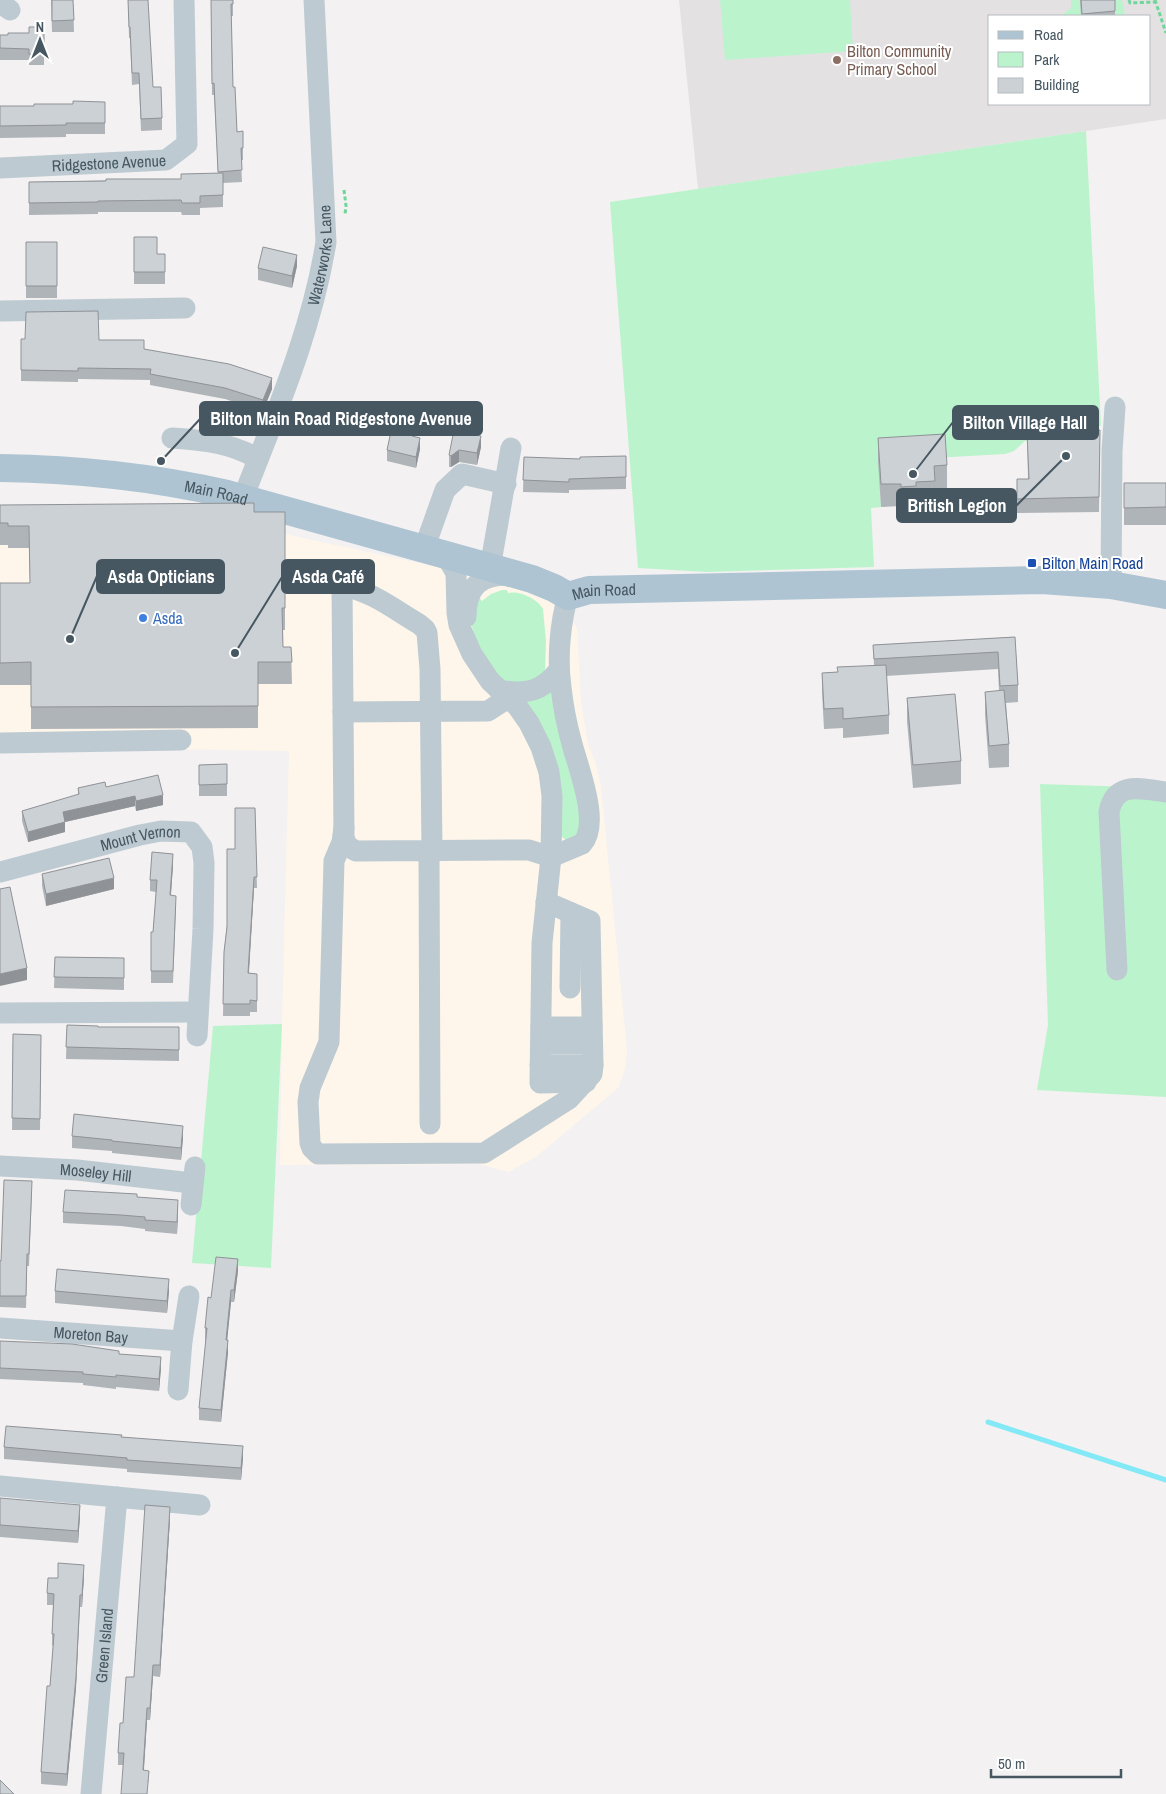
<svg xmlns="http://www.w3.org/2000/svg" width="1166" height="1794" font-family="'Archivo Narrow',sans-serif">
<rect width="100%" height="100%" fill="#f3f1f1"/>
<path fill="#fef6ea" d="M 0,527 L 285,534 L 529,587 L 564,608 L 577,628 L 581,703 L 588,744 L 596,764 L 601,787 L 627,1051 L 625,1069 L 618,1088 L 536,1157 L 508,1172 L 479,1164 L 280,1165 L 282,1024 L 289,751 L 90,748 L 0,752 Z"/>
<path fill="#e4e1e3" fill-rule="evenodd" d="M 679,0 L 1166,0 L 1166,119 L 698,189 ZM 990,16 L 1150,16 L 1150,104 L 990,104 Z"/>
<path fill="#bbf4cc" d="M 720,0 L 850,0 L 853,51 L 725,60 Z
M 1071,0 L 1122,0 L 1125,16 L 1061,16 L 1071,8 Z
M 1086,131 L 1101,426 L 1065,427 L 1065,440 L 1025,441 L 1014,451 L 1005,454 L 879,461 L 881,507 L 871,508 L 874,567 L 707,572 L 638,568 L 610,202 Z
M 502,590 L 507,590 L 508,593 C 519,590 538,599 543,609 L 546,641 L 545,674 L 538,681 L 508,684 L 494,675 L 473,633 L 471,618 L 478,596 L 482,601 L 491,594 Z
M 553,687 L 593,823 L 568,842 L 560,835 L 520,699 Z
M 1040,784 L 1166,788 L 1166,1097 L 1037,1090 L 1048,1025 Z
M 282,1024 L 271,1268 L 192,1263 L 213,1026 Z"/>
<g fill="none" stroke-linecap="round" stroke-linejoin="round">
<path stroke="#84e9f6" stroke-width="5" d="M 988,1422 L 1166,1480"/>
<path stroke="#6fd69a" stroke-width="3" stroke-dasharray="4 2.5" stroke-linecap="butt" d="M 1129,0 L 1130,3 L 1155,2
M 1155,0 L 1166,33
M 344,190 L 346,206 L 345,214"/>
<g stroke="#bdcad2" stroke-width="21">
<path d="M 0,3 L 10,10"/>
<path id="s1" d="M 0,168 L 166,160 L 187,144 L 184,0"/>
<path d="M 0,311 L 185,308"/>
<path d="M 172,438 C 203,440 232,443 258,459"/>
<path id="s2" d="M 243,498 C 275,415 312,331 326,242 L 314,0"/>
<path d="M 424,549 L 445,490 L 462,474 L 506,484"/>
<path d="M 437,553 L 449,561 L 456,573 L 457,613 L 459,625 L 472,654 L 490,681 L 517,706 L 529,723 L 541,747 L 549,772 L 552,796 L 551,857 L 542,943 L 540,1083 L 586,1082"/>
<path d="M 490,568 L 511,448"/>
<path d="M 1111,585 L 1112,451 L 1115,407"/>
<path d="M 466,617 C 466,587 480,574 510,575"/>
<path d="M 499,690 C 525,695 542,692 559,670"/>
<path d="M 343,712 L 488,711 L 508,698"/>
<path d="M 0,743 L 181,740"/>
<path d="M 344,828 L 342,842 L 334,861 L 329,1042 L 310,1088 L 308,1102 L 310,1143 L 312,1148 L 318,1154 L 484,1153 L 569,1099 L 592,1074 L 593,1065 L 590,921 L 546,902"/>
<path d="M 429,851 L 430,1124"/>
<path d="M 432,851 L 430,669 L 427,633 L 425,629 L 419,624 C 395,610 370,590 342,586 L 344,837 L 347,846 L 356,851 L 529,850 L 551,857 L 582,844 C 601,824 578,767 572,744 C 567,726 563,706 561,687 C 557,659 560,623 568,596"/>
<path id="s3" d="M 0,872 L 140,835 L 161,831 L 191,832 L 202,847 L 204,863 L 203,929 L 197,1036"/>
<path d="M 1117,970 L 1109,812 C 1115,780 1142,789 1166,792"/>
<path d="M 570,988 L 571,913"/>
<path d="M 0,1013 L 198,1012"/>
<path d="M 541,1027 L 592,1027"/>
<path d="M 541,1044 L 592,1044"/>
<path d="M 540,1065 L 593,1065"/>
<path id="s4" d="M 0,1166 L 77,1170 L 192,1183"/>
<path d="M 191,1205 L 195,1167"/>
<path id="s5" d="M 0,1328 L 182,1341"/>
<path d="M 178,1390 L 182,1341 L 189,1296"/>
<path d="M 0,1486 L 200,1505"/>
<path id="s6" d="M 91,1794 L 117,1497"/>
</g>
<path stroke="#aec4d2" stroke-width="28" id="s7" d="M 0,468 C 77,469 153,477 227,494 L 532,579 L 554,588 L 568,596 L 589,590 L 1042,580 L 1111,585 L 1166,595"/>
</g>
<path fill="#afb4b8" d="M 51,0 L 73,0 L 74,32 L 52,32 Z
M 128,0 L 162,118 L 162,130 L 141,131 L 139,84 L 132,85 L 130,38 L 129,38 Z
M 211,0 L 233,0 L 233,16 L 231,16 L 233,87 L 237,132 L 243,148 L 243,160 L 241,160 L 242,182 L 223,183 L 223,207 L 200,208 L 200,215 L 182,215 L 181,212 L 98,212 L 98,214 L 29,215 L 29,182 L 181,179 L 218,173 L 214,95 L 212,95 Z
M 1080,0 L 1115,0 L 1115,16 L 1081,16 Z
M 44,27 L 44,65 L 29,65 L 29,60 L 0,60 L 0,35 L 8,35 L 29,33 Z
M 105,102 L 105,134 L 66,134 L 66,137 L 0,138 L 0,106 L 34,106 L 73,104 Z
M 134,237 L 157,254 L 165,254 L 165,284 L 134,284 Z
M 26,242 L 57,242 L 57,298 L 26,298 Z
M 297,266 L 292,288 L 258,280 L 258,268 Z
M 21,339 L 99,340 L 144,349 L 272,389 L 263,411 L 225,399 L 150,385 L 150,380 L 78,379 L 78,382 L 21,381 Z
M 1100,430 L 1099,512 L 1017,513 L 1017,479 L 1028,479 L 1027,432 Z
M 414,436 L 420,449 L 416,468 L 387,461 L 387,450 Z
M 481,436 L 481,447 L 477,465 L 459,462 L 451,467 L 449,467 L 449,455 Z
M 878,438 L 947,465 L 947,488 L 935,489 L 935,504 L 916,505 L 916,509 L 901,510 L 901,506 L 881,507 L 878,461 Z
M 626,456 L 626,489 L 569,490 L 569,493 L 523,492 L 524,457 L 580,459 Z
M 1124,483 L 1166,483 L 1166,525 L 1124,525 Z
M 0,505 L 254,512 L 285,512 L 285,630 L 283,630 L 283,647 L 291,647 L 292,684 L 258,684 L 258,728 L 31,729 L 31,685 L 0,685 L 0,583 L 30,583 L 29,548 L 8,548 L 8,545 L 0,545 Z
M 1015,637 L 1018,685 L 1018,702 L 1006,703 L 1009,744 L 1009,767 L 989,768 L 985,715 L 985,692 L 999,691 L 998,669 L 886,676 L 889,715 L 889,734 L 843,738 L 843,728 L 824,729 L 822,692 L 822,673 L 837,672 L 874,665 L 873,645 Z
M 907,698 L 961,761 L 961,784 L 913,788 L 907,721 Z
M 227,764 L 227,796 L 199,796 L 199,765 Z
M 106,787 L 163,805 L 136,811 L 135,806 L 65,822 L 65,832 L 28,842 L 22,821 L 22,811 L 78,795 L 78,788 Z
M 255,808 L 257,888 L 254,888 L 249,973 L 257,974 L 257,1012 L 250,1012 L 250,1016 L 223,1016 L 224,952 L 235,849 Z
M 173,865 L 171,895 L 176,907 L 173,983 L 151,983 L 151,932 L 153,932 L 156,892 L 150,891 L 150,880 Z
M 42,874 L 114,889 L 46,906 L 42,886 Z
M 55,957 L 124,958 L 124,990 L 54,988 Z
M 67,1025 L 98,1027 L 179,1027 L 179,1061 L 66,1059 Z
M 13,1034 L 41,1035 L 40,1130 L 12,1130 Z
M 72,1136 L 183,1138 L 181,1160 L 112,1153 L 112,1151 L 72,1148 Z
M 32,1193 L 29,1266 L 27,1266 L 26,1308 L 0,1307 L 0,1261 L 1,1261 Z
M 137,1197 L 178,1212 L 177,1234 L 145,1231 L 145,1229 L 121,1226 L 63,1223 L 63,1212 Z
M 238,1271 L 234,1302 L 231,1302 L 227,1340 L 228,1352 L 221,1422 L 199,1420 L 199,1408 L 206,1340 L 205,1340 L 205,1328 L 211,1298 Z
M 55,1291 L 169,1291 L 167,1313 L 55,1303 Z
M 0,1341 L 119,1354 L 161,1368 L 159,1391 L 116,1387 L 116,1389 L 83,1385 L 83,1383 L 0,1379 Z
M 122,1437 L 243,1458 L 241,1480 L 127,1472 L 127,1469 L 4,1459 L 4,1447 Z
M 0,1498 L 80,1516 L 78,1543 L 0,1537 Z
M 170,1519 L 160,1677 L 153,1676 L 150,1720 L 147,1720 L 144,1770 L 149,1782 L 123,1765 L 118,1765 L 118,1753 L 123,1723 Z
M 84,1576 L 82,1607 L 80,1607 L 76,1688 L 67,1786 L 41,1784 L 41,1772 L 50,1686 L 53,1646 L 52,1645 L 52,1634 L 53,1605 L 47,1605 L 47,1593 L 58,1578 Z"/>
<path fill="#8f9296" d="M 297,255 L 297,266 L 292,288 L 292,276 Z
M 272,378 L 272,389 L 263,411 L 263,400 Z
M 481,436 L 481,447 L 477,465 L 477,453 Z
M 420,438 L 420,449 L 416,468 L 416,457 Z
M 459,450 L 459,462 L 451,467 L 451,456 Z
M 163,795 L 163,805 L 136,811 L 136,801 Z
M 135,796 L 135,806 L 65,822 L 65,832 L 28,842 L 28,832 L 63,812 Z
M 173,854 L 173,865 L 170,907 L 170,895 Z
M 254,877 L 254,888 L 248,985 L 248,973 Z
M 114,878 L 114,889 L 46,906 L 46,894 Z
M 27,968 L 27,980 L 0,986 L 0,974 Z
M 183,1126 L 183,1138 L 181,1160 L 181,1148 Z
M 178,1200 L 178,1212 L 177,1234 L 177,1222 Z
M 238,1259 L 238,1271 L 234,1302 L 234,1290 Z
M 169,1279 L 169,1291 L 167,1313 L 167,1301 Z
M 231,1290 L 231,1302 L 226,1352 L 226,1340 Z
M 228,1340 L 228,1352 L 221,1422 L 221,1410 Z
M 161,1357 L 161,1368 L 159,1391 L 159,1379 Z
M 243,1446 L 243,1458 L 241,1480 L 241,1468 Z
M 80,1505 L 80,1516 L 78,1543 L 78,1531 Z
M 170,1507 L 170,1519 L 160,1677 L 160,1665 Z
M 84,1565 L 84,1576 L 82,1607 L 82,1595 Z
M 80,1595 L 76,1688 L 67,1786 L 67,1774 Z
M 153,1665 L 153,1676 L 150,1720 L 150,1708 Z
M 147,1708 L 147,1720 L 143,1782 L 143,1770 Z"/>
<path fill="#ccd1d6" stroke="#8f9296" d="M 52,0 L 73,0 L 74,20 L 52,21 Z
M 128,0 L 148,0 L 153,87 L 161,87 L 162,118 L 141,119 L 139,73 L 132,73 L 130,27 L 129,27 Z
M 211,0 L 233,0 L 233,4 L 231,4 L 233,87 L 235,87 L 237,132 L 243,131 L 243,148 L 241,148 L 242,170 L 218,172 L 214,83 L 212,84 Z
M 1081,0 L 1115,0 L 1115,11 L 1082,14 Z
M 29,27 L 44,27 L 44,54 L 29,54 L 29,49 L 0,48 L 0,35 L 8,35 L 8,33 L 29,33 Z
M 73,101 L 105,102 L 105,123 L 66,123 L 66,125 L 0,126 L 0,106 L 34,106 L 34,104 L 73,104 Z
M 223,173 L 223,195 L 200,196 L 200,203 L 182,203 L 181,200 L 98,201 L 98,202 L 29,203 L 29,182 L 106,181 L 106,179 L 181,179 L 181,174 Z
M 134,237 L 157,237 L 157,254 L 165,254 L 165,272 L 134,272 Z
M 26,242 L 57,242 L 57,286 L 26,286 Z
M 263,247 L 297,255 L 292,276 L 258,268 Z
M 98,311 L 99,340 L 144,340 L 144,349 L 229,364 L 272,378 L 263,400 L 225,388 L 150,374 L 151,369 L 78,368 L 78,371 L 21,370 L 21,339 L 25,339 L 26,312 Z
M 393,422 L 414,427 L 412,436 L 420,438 L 416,457 L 387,450 Z
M 454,430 L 481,436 L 477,453 L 459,450 L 451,456 L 449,455 Z
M 1100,430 L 1099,497 L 1017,499 L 1017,479 L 1029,479 L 1027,432 Z
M 945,434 L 947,465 L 934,466 L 935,481 L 916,482 L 916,486 L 901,487 L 901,484 L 881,484 L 878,438 Z
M 626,456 L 626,477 L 569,479 L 569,482 L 523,480 L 524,457 L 580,459 L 580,457 Z
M 1124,483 L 1166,483 L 1166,507 L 1124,508 Z
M 254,503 L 254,512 L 285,512 L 285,608 L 282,608 L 283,647 L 291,647 L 292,662 L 258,662 L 258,706 L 31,707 L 31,662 L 0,663 L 0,583 L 30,583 L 29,526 L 8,526 L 8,523 L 0,523 L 0,505 Z
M 1015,637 L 1018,685 L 1000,686 L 998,652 L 874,659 L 873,645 Z
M 886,665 L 889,715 L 843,719 L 843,708 L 824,709 L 822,673 L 838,672 L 837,667 Z
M 1004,690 L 1009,744 L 989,746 L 985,692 Z
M 955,694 L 961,761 L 913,765 L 907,698 Z
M 227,764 L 227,784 L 199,785 L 199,765 Z
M 158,775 L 163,795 L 136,801 L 135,796 L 63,812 L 65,822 L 28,832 L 22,811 L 79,794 L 78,788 L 105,782 L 106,787 Z
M 235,808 L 255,808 L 257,877 L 254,877 L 248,973 L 257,974 L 257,1001 L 250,1000 L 250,1004 L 223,1004 L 224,952 L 227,927 L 227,849 L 235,849 Z
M 152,852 L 173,854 L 170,895 L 176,896 L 173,971 L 151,971 L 151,932 L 153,932 L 157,880 L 150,880 Z
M 109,858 L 114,878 L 46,894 L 42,874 Z
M 10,887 L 27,968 L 0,974 L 0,889 Z
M 55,957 L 124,958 L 124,978 L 54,977 Z
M 67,1025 L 98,1026 L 98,1027 L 179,1027 L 179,1050 L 66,1047 Z
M 13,1034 L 41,1035 L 40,1119 L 12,1118 Z
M 74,1114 L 183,1126 L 181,1148 L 112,1141 L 112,1140 L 72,1136 Z
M 4,1180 L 32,1181 L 29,1254 L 27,1254 L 26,1296 L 0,1296 L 0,1261 L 1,1261 Z
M 65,1190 L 137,1194 L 137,1197 L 178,1200 L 177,1222 L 145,1220 L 145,1217 L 121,1215 L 63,1212 Z
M 216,1257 L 238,1259 L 234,1290 L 231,1290 L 226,1340 L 228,1340 L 221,1410 L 199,1408 L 207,1328 L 205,1328 L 208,1297 L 211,1298 Z
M 57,1269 L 169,1279 L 167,1301 L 55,1291 Z
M 0,1341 L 72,1344 L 119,1351 L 119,1354 L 161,1357 L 159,1379 L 116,1375 L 116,1377 L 83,1374 L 83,1372 L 0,1368 Z
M 6,1426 L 122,1435 L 121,1437 L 243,1446 L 241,1468 L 127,1460 L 127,1458 L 4,1447 Z
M 0,1498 L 80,1505 L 78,1531 L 0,1525 Z
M 145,1505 L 170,1507 L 160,1665 L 153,1665 L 150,1708 L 147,1708 L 143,1770 L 149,1771 L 147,1794 L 121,1794 L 124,1753 L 118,1753 L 120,1723 L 123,1723 L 126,1677 L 134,1677 Z
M 58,1563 L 84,1565 L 82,1595 L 80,1595 L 76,1677 L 67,1774 L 41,1772 L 47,1686 L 50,1686 L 54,1634 L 52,1634 L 54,1594 L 47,1593 L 48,1578 L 58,1578 Z
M 0,1780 L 14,1794 L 0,1794 Z"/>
<circle fill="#8d6e63" stroke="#fff" stroke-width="2" cx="837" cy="60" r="5"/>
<rect fill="#1a4fb4" stroke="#fff" stroke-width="2" x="1027" y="558" width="10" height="10" rx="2.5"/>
<circle fill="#3f7fe0" stroke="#fff" stroke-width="2" cx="143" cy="618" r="5"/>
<g text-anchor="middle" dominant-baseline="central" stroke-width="4" stroke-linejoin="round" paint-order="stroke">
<g font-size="16" fill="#785e54" stroke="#fff" text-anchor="start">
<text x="847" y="51">Bilton Community<tspan x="847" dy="18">Primary School</tspan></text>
</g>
<g font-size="16" fill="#465761" stroke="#fff">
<text stroke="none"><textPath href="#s1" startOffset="109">Ridgestone Avenue</textPath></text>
<text stroke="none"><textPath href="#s2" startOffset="256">Waterworks Lane</textPath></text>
<text stroke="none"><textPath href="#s7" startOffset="218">Main Road</textPath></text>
<text stroke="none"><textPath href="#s7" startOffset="622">Main Road</textPath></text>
<text stroke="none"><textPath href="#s3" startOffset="145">Mount Vernon</textPath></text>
<text stroke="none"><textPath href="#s4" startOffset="96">Moseley Hill</textPath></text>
<text stroke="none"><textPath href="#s5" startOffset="91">Moreton Bay</textPath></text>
<text stroke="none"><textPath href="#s6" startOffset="149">Green Island</textPath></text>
</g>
<g font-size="16" fill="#164399" stroke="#fff" text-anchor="start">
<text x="1042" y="563">Bilton Main Road</text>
</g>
<g font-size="16" fill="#366cbe" stroke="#fff" text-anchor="start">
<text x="153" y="618">Asda</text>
</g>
</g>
<path fill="none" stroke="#465761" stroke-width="2" d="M161 461L200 419M913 474L953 422M1066 456L1016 506M70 639L97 576M235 653L282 577"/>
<g fill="#465761" stroke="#fff" stroke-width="2">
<circle cx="161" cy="461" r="5"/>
<circle cx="913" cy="474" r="5"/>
<circle cx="1066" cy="456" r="5"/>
<circle cx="70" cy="639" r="5"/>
<circle cx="235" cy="653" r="5"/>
</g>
<g fill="#465761" stroke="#465761" stroke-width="2">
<rect x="200" y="402" width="282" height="33" rx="5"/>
<rect x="953" y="406" width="145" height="33" rx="5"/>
<rect x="897" y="489" width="119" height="33" rx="5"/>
<rect x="97" y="560" width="127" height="33" rx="5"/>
<rect x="282" y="560" width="92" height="33" rx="5"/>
</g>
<g font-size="18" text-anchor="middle" font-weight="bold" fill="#fff">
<text x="341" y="425">Bilton Main Road Ridgestone Avenue</text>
<text x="1025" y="429">Bilton Village Hall</text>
<text x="957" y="512">British Legion</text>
<text x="161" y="583">Asda Opticians</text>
<text x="328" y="583">Asda Café</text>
</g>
<rect x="988" y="15" width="162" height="90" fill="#ffffff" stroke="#b5bcc0"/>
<rect x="998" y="31" width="25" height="8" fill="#aec4d2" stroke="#b5bcc0"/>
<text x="1034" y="40" font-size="15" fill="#465761">Road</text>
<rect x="998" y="52" width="25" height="15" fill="#bbf4cc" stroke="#b5bcc0"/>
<text x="1034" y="65" font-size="15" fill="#465761">Park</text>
<rect x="998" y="78" width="25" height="15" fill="#ccd1d6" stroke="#b5bcc0"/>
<text x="1034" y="90" font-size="15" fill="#465761">Building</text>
<g transform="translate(40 40)" stroke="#ffffff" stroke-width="4" paint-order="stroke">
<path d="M0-4L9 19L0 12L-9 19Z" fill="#465761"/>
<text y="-8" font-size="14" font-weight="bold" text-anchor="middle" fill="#465761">N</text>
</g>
<path d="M991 1769v8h130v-8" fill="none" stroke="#465761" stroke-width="2.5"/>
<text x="998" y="1769" font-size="15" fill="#465761" stroke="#ffffff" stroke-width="4" paint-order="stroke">50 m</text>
</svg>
